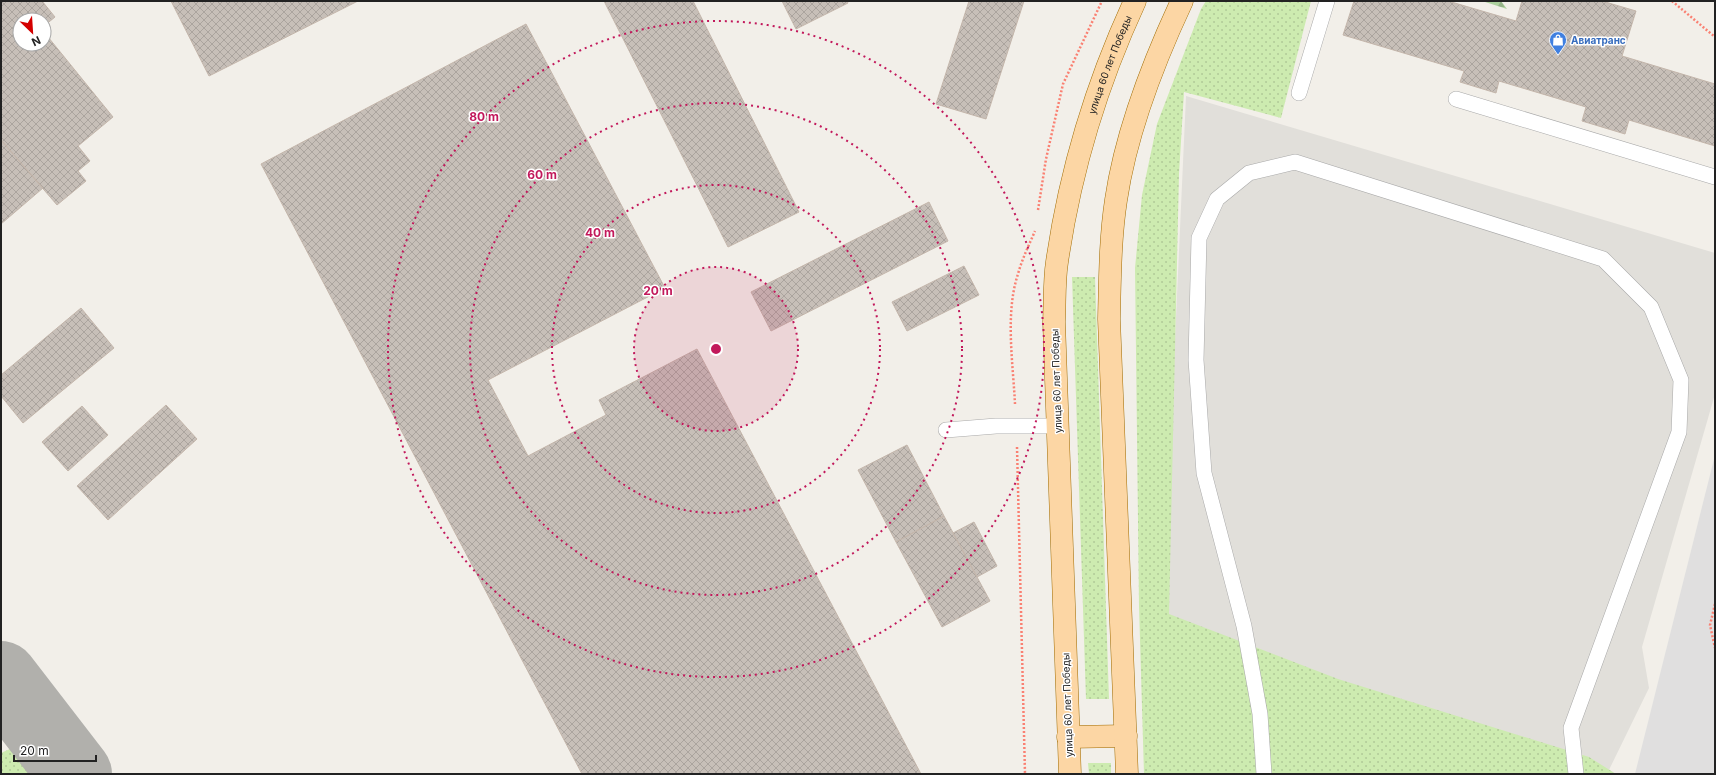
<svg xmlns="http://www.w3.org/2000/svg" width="1716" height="775" font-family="Inter,sans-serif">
<defs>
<pattern id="grass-dots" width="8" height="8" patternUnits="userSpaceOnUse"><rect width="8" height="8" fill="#cdebb0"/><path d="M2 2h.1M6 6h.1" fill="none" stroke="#b0c997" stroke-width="1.8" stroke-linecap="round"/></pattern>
<pattern id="forest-firs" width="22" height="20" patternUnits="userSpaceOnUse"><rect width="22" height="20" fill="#add19e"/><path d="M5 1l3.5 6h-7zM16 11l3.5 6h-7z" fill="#95b388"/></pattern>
<pattern id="building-cross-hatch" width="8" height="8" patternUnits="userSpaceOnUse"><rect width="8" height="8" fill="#c7bfb8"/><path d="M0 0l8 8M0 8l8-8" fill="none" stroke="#aba49e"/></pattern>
</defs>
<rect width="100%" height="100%" fill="#f2efe9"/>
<path fill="#e0dfdf" d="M 1715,455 L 1715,774 L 1635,774 Z"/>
<path fill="#e1dfda" d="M 1186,96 L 1715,253 L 1715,394 L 1642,647 L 1649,688 L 1607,774 L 1191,774 L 1163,606 Z"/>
<path fill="url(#grass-dots)" d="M 1206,1 L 1311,1 L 1281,118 L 1184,92 L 1179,174 L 1169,614 L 1338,679 L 1589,757 L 1616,774 L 1144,774 L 1139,606 L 1135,268 L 1142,195 L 1157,124 L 1201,9 Z
M 1072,277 L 1095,277 L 1109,699 L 1086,699 Z
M 23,743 L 35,748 L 55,774 L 1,774 L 1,753 Z
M 1088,763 L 1111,763 L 1111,774 L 1089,774 Z"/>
<path fill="url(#forest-firs)" d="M 1482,1 L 1501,1 L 1507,9 Z"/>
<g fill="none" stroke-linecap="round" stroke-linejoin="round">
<path stroke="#b1b0ac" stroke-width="74" d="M 1,678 L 75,774"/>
</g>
<path fill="url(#building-cross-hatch)" stroke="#c4b6ab" d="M 1,1 L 42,1 L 55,17 L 44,26 L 44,20 L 20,20 L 20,44 L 44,44 L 44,32 L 113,117 L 78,146 L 90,161 L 78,171 L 86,181 L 57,205 L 1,140 Z
M 171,1 L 358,1 L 209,76 Z
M 604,1 L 693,1 L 799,212 L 728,247 Z
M 782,1 L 847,1 L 848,3 L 796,29 Z
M 969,1 L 1024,1 L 986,119 L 936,104 Z
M 1354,1 L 1448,1 L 1516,21 L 1522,1 L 1602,1 L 1636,11 L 1622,56 L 1715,84 L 1715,146 L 1629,120 L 1625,134 L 1582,121 L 1586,107 L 1499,81 L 1496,93 L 1460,82 L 1464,71 L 1343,35 Z
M 526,24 L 665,288 L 488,380 L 528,456 L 606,415 L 599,400 L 697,349 L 921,774 L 582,774 L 261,164 Z
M 1,140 L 43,188 L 1,224 Z
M 929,202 L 948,241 L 771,331 L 751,292 Z
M 964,266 L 979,295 L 907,331 L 892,302 Z
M 81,308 L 114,348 L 23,423 L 1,396 L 1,375 Z
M 166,405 L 197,439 L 108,520 L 77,486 Z
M 82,406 L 108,435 L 68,471 L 42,442 Z
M 907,445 L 944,516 L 896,542 L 858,470 Z
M 944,516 L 990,601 L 942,627 L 896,542 Z
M 974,522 L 997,566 L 977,577 L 953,533 Z"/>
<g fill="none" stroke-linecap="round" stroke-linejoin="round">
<g stroke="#a9a9a9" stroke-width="16">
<path id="service" d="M 1299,93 L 1327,1
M 1456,99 L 1715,177
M 946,430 L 996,426 L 1057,426
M 1264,774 L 1260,714 L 1244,626 L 1204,473 L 1196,360 L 1199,238 L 1217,199 L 1249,173 L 1295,162 L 1603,259 L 1651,307 L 1681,380 L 1679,432 L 1571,728 L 1576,774"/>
</g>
<g stroke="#a06b00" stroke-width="23">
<g id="primary">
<path d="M 1068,737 L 1126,736"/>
<path id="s1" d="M 1070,774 L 1054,322 C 1055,302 1054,281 1057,262 C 1070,172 1097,83 1135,1"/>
<path d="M 1127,774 L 1109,319 C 1110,279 1110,239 1116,200 C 1126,132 1153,63 1182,1"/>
</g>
</g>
<path stroke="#fa8072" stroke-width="2.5" stroke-dasharray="2 2" stroke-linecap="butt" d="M 1672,1 L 1715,37
M 1038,210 L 1046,159 L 1063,84 L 1102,1
M 1015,404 C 1013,363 1005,313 1018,274 C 1022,259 1029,245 1035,231
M 1017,447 L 1025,774
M 1715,604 L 1710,625 L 1715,648"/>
<use href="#service" stroke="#fff" stroke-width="15"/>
<use href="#primary" stroke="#fcd6a4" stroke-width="22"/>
</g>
<circle cx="716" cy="349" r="82" fill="#c2185b" fill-opacity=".12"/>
<g fill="none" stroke="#c2185b" stroke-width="2" stroke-dasharray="2 4">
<circle cx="716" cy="349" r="82"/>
<circle cx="716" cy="349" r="164"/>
<circle cx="716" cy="349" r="246"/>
<circle cx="716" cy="349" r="328"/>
</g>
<defs>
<g id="shop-pin" transform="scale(0.9)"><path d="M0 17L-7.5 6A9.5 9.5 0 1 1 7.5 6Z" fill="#3f7fe0" stroke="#fff"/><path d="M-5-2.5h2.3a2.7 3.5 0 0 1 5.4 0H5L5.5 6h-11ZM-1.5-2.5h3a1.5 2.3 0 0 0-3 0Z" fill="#fff"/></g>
</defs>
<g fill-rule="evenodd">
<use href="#shop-pin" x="1558" y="40"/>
</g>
<g text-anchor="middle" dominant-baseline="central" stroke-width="3" stroke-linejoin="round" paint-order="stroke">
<g font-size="10" font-weight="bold" fill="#366cbe" stroke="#fff" text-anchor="start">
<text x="1571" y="40">Авиатранс</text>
</g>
<g font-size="10" fill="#222" stroke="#fff">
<text stroke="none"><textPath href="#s1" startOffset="717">улица 60 лет Победы</textPath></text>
<text transform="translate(1056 381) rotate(-92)">улица 60 лет Победы</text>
<text transform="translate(1067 705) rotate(-92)">улица 60 лет Победы</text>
</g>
</g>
<circle cx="716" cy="349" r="6" fill="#c2185b" stroke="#fff" stroke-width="2"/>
<g font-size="12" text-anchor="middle" font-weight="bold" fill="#c2185b" stroke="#fff" stroke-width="3" stroke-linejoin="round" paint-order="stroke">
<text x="484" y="121">80 m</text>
<text x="542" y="179">60 m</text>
<text x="600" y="237">40 m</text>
<text x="658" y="295">20 m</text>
</g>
<rect width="1716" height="775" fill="none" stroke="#222222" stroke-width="4"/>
<g transform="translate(32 32) rotate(155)"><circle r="19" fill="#ffffff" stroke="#a7a7a7"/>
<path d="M0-3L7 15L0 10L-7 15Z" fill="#d40000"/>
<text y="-6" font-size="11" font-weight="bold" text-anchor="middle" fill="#222222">N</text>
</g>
<path d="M14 755v6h82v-6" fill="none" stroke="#222222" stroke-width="2"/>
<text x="20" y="755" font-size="12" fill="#222222" stroke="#ffffff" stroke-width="3" paint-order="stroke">20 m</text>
</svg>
